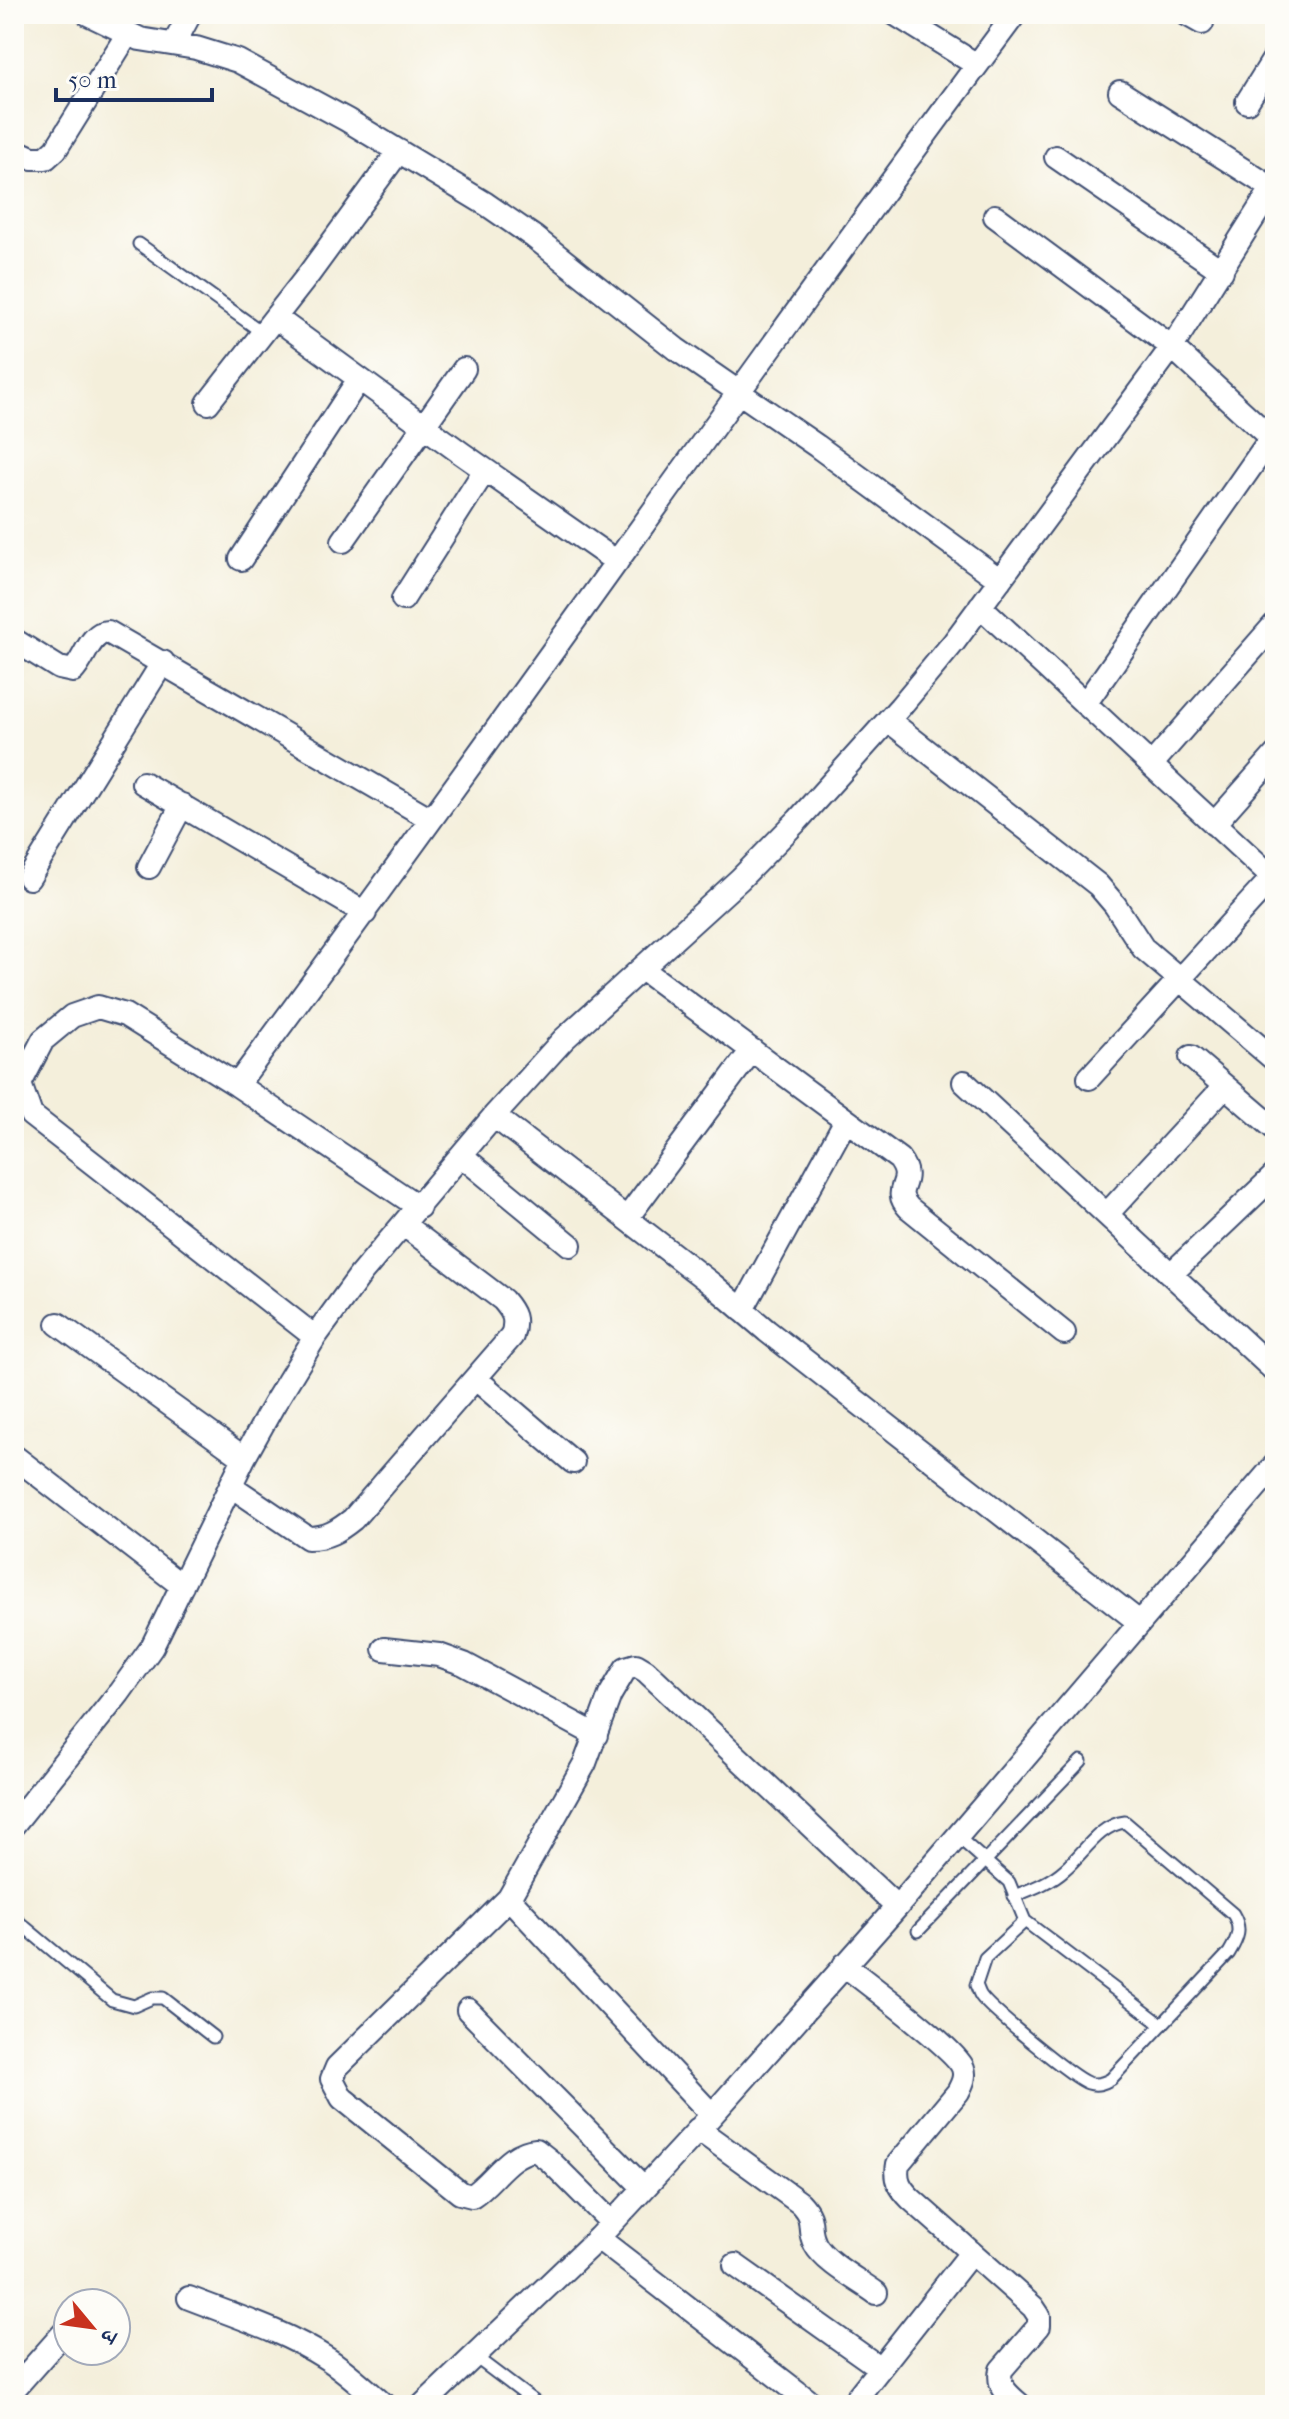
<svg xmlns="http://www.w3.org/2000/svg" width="1289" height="2419" font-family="'IM FELL French Canon','Noto Serif Devanagari',serif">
<rect width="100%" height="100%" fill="#fdfcf7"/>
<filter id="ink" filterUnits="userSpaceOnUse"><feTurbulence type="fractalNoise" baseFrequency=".0125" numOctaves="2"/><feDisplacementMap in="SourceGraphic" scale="16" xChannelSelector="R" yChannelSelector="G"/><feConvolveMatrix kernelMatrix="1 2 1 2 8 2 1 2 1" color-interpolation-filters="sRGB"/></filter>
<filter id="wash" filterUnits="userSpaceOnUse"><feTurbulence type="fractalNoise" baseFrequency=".006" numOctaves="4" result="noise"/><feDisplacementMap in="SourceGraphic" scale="32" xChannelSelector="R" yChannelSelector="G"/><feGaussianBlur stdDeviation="1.8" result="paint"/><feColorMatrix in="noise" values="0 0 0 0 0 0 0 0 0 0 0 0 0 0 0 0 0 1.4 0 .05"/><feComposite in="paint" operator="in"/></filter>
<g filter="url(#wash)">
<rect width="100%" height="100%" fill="#f4efdb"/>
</g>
<g filter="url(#ink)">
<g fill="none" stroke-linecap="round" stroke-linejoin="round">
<g stroke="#3c4c71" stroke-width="15">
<path id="lane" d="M 139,244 L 263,333
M 957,1836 L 1009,1882 L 1025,1921 L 1162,2025
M 1014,1896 C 1032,1889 1051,1882 1065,1869 C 1084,1853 1099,1825 1125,1822 L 1233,1914 C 1242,1929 1238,1938 1229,1953 L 1111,2079 C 1104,2083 1097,2086 1088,2083 C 1073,2078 990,2009 981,1996 C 979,1993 978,1989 976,1985 L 985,1958 L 1025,1921
M 14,1918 L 112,2000 L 134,2006 L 152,1998 L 163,1998 L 213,2037
M 918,1931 L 1081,1761
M 474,2356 L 539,2405"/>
</g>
<g stroke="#3c4c71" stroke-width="26">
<path id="street" d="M 88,14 L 140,39 L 196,48 L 238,61 L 347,120 L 486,204 L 534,237 L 676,349 L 817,446 L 1000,580
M 895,14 L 977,65
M 1186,14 L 1202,23
M 174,44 L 190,14
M 1120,92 L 1272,188
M 1247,102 L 1275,57
M 14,150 L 32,158 L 46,158 L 56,149 L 127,35
M 1056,157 L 1222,271
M 995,216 L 1172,347 L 1275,442
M 276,318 L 461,453 L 617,562
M 208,403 L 309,274 L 399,151
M 343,541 L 464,369
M 241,559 L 359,379
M 403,599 L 485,470
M 980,606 L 1275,880
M 14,640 L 59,668 L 73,671 C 85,659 90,632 108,632 L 431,819
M 1085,704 L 1271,438
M 888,720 L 1098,885 L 1115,905 L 1143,948 L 1275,1060
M 1151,765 L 1275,624
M 143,783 L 365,913
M 1214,824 L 1275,755
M 149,867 L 182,805
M 29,878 L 163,662
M 642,969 L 899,1159 C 918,1184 889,1187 909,1208 L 1064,1333
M 1191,1057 L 1275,1129
M 1089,1078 L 1275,875
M 964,1082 L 1275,1371
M 237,1085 C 500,731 751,368 1015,14
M 494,1116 L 713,1285 L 767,1331 L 1139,1622
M 462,1156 L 570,1245
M 1107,1214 L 1225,1086
M 627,1218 L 752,1050
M 1171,1274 L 1275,1175
M 742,1310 L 846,1120
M 58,1324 L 244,1458
M 315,1337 L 31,1115 L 20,1084 L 43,1040 L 72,1016 L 98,1007 L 125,1015 L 237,1085 L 419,1207
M 476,1379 L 573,1462
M 15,1457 L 182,1586
M 231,1486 L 308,1538 C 327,1538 338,1531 353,1519 L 512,1336 C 517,1319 514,1313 503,1300 L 404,1225
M 384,1649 L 439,1655 L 464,1664 L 596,1735
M 14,1824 L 119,1693 L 152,1647 L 244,1458 L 273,1406 L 315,1337 L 361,1274 L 494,1116 L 564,1039 L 740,879 L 798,820 L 900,707 L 954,642 L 1172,347 L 1275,184
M 509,1898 L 712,2115
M 844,1965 C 864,1981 957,2050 963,2068 C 966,2077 962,2084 958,2092 L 898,2164 C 895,2180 900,2188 911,2199 L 1033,2307 L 1039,2316 L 1039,2326 L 1001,2370 C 997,2386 1008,2395 1020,2405
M 468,2010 L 644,2188
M 698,2129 L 800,2203 C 817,2221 806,2227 815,2244 C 824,2262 860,2281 876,2293
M 612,2223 L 550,2161 L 536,2150 C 508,2152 494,2182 472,2196 L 460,2193 L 342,2098 L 332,2079 L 337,2067 L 509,1898 L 585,1763 L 610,1695 L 626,1668 L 636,1665 L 646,1671 L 897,1907
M 598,2238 L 814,2405
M 735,2265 L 880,2368
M 189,2298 C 235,2316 284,2331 326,2358 C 347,2371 365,2389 384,2405
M 14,2389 L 68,2328
M 423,2405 L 598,2238 L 712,2115 L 897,1907 L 1275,1465
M 851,2405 L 971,2253"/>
</g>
<use href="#lane" stroke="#fff" stroke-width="11"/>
<use href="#street" stroke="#fff" stroke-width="22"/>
</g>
</g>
<rect width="1289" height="2419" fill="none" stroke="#fdfcf7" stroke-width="48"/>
<g transform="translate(92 2327) rotate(119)"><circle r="38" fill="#fdfcf7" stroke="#a3aaba" stroke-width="2"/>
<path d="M0-6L14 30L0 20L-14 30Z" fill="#c8321e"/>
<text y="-12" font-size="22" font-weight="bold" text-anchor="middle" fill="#1b2f5e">उ</text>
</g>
<path d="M56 88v12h156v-12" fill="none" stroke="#1b2f5e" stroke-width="4"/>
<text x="68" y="88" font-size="24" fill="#1b2f5e" stroke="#fdfcf7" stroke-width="6" paint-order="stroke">50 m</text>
</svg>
